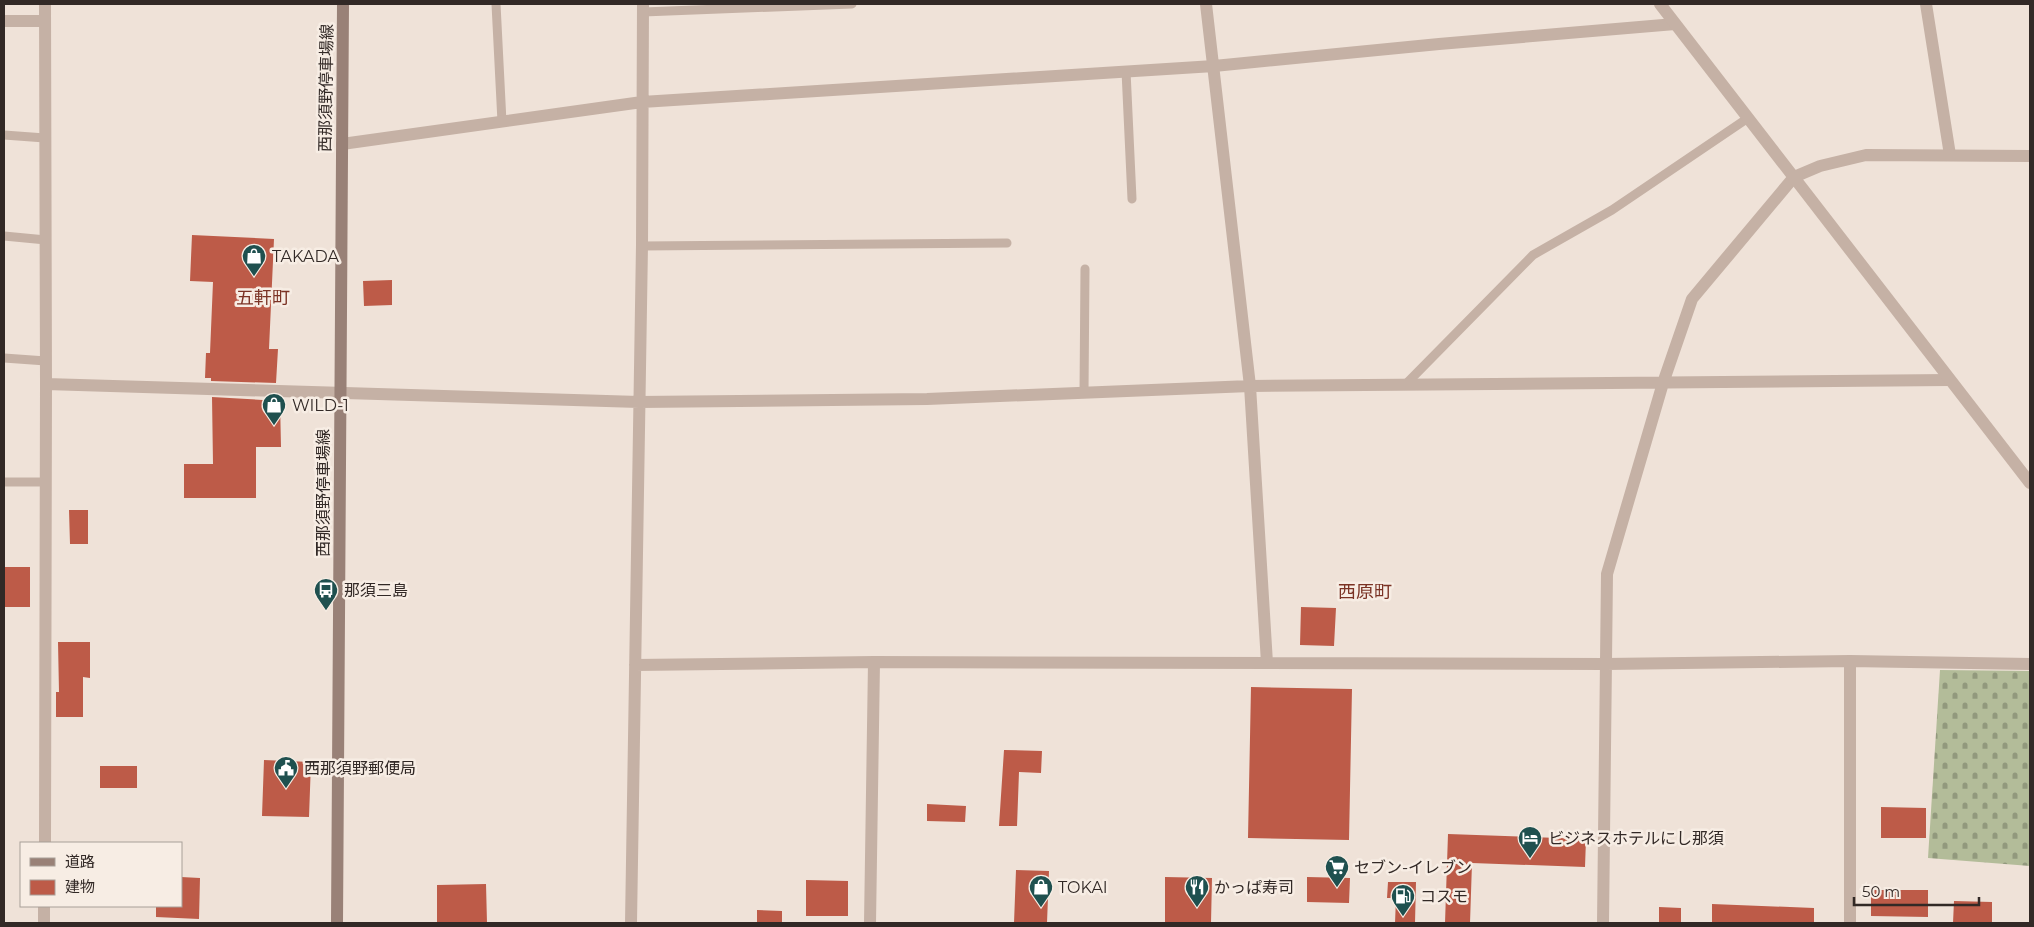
<svg xmlns="http://www.w3.org/2000/svg" width="2034" height="927" font-family="Montserrat,'Noto Sans JP',sans-serif">
<defs>
<pattern id="cemetery-stones" width="16" height="16" patternUnits="userSpaceOnUse" patternTransform="scale(1.25)"><rect width="16" height="16" fill="#b3bc99"/><path d="M2 7V4a2 2 0 0 1 4 0v3zM10 15v-3a2 2 0 0 1 4 0v3z" fill="#92997d"/></pattern>
</defs>
<rect width="100%" height="100%" fill="#efe2d8"/>
<path fill="url(#cemetery-stones)" d="M 1940,670 L 2030,671 L 2030,866 L 1928,858 Z"/>
<path fill="#bd5b48" d="M 192,235 L 274,239 L 269,349 L 278,349 L 276,383 L 211,381 L 211,378 L 205,378 L 206,353 L 210,353 L 213,282 L 190,281 Z
M 392,280 L 392,305 L 364,306 L 363,281 Z
M 212,397 L 280,401 L 281,447 L 256,447 L 256,498 L 184,498 L 184,464 L 213,464 Z
M 69,510 L 88,510 L 88,544 L 70,544 Z
M 4,567 L 30,567 L 30,607 L 4,607 Z
M 1301,607 L 1336,608 L 1334,646 L 1300,645 Z
M 58,642 L 90,642 L 90,678 L 83,677 L 83,717 L 56,717 L 56,692 L 59,692 Z
M 1251,687 L 1352,689 L 1349,840 L 1248,838 Z
M 1004,750 L 1042,751 L 1041,773 L 1019,772 L 1017,826 L 999,826 Z
M 264,760 L 311,762 L 309,817 L 262,816 Z
M 100,766 L 137,766 L 137,788 L 100,788 Z
M 927,804 L 966,806 L 965,822 L 927,821 Z
M 1881,807 L 1926,808 L 1926,838 L 1881,838 Z
M 1448,834 L 1586,839 L 1585,867 L 1472,863 L 1470,923 L 1445,923 Z
M 1016,870 L 1049,871 L 1047,923 L 1014,923 Z
M 181,877 L 200,878 L 199,919 L 156,917 L 156,906 L 181,906 Z
M 1165,877 L 1212,878 L 1211,923 L 1165,923 Z
M 1307,877 L 1350,878 L 1349,903 L 1307,902 Z
M 806,880 L 848,881 L 848,916 L 806,916 Z
M 1388,882 L 1416,882 L 1415,923 L 1395,923 L 1396,898 L 1387,898 Z
M 486,884 L 487,923 L 437,923 L 437,885 Z
M 1871,890 L 1928,890 L 1928,917 L 1871,916 Z
M 1954,901 L 1992,902 L 1992,923 L 1953,923 Z
M 1712,904 L 1814,908 L 1814,923 L 1712,923 Z
M 1659,907 L 1681,908 L 1681,923 L 1659,923 Z
M 757,910 L 782,911 L 782,923 L 757,923 Z"/>
<g fill="none" stroke-linecap="round" stroke-linejoin="round">
<path stroke="#c5b1a5" stroke-width="9" d="M 496,4 L 502,122
M 643,12 L 852,4
M 1126,71 L 1132,199
M 4,135 L 45,138
M 4,236 L 46,240
M 642,246 L 1007,243
M 4,358 L 46,361
M 1405,385 L 1533,255 L 1612,210 L 1748,118
M 1084,393 L 1085,269
M 4,482 L 46,482"/>
<path stroke="#c5b1a5" stroke-width="12" d="M 1206,4 L 1250,386 L 1267,663
M 1926,4 L 1950,155
M 4,21 L 45,21
M 342,144 L 642,102 L 1214,66 L 1439,44 L 1675,24
M 46,384 L 639,402 L 927,399 L 1250,386 L 1949,380
M 635,665 L 874,662 L 1606,664 L 1850,661 L 2030,664
M 45,843 L 46,384 L 45,4
M 44,923 L 44,906
M 631,923 L 642,245 L 643,4
M 870,923 L 874,662
M 1603,923 L 1607,574 L 1663,383 L 1692,299 L 1794,177
M 1850,923 L 1850,661"/>
<path stroke="#c5b1a5" stroke-width="12" d="M 1660,4 L 2030,483
M 1794,177 L 1820,166 L 1866,155 L 2030,156"/>
<path stroke="#998177" stroke-width="12" d="M 337,923 L 343,4"/>
</g>
<defs>
<g id="shop-pin" transform="scale(1.25)"><path d="M0 17L-7.5 6A9.5 9.5 0 1 1 7.5 6Z" fill="#1f504f" stroke="#f7ede4"/><path d="M-5-2.5h2.3a2.7 3.5 0 0 1 5.4 0H5L5.5 6h-11ZM-1.5-2.5h3a1.5 2.3 0 0 0-3 0Z" fill="#fff"/></g>
<g id="bus-pin" transform="scale(1.25)"><path d="M0 17L-7.5 6A9.5 9.5 0 1 1 7.5 6Z" fill="#1f504f" stroke="#f7ede4"/><path d="M-5-6H5V4H4V6H2V4H-2V6H-4V4H-5ZM-3.5-4V0h7V-4ZM-3.5 1.2v1.5H-2V1.2ZM2 1.2v1.5H3.5V1.2Z" fill="#fff"/></g>
<g id="civic-pin" transform="scale(1.25)"><path d="M0 17L-7.5 6A9.5 9.5 0 1 1 7.5 6Z" fill="#1f504f" stroke="#f7ede4"/><path d="M-.6-6.5H3V-4.5H.6V-3L4-1V1h2V6H-6V1h2V-1L-.6-3ZM-1.2 2.5V6h2.4V2.5Z" fill="#fff"/></g>
<g id="hotel-pin" transform="scale(1.25)"><path d="M0 17L-7.5 6A9.5 9.5 0 1 1 7.5 6Z" fill="#1f504f" stroke="#f7ede4"/><path d="M-6-4.5h1.5V1H6V5H4.5V3h-9V5H-6ZM-4 0a1.8 1.8 0 1 1 3.6 0ZM.5 0V-2.5h3Q6-2.5 6 0Z" fill="#fff"/></g>
<g id="supermarket-pin" transform="scale(1.25)"><path d="M0 17L-7.5 6A9.5 9.5 0 1 1 7.5 6Z" fill="#1f504f" stroke="#f7ede4"/><path d="M-6-5.5h2.5l.6 2H6L4.5 2H-2.5L-4.4-4H-6ZM-1.5 3.2a1.3 1.3 0 1 0 .1 0ZM3 3.2a1.3 1.3 0 1 0 .1 0Z" fill="#fff"/></g>
<g id="restaurant-pin" transform="scale(1.25)"><path d="M0 17L-7.5 6A9.5 9.5 0 1 1 7.5 6Z" fill="#1f504f" stroke="#f7ede4"/><path d="M-5-6h1v4h1v-4h1v4h1v-4h1v5L-1.5 .5V6h-2V.5L-5-1ZM5-6V6H3V1.5H1.5Q1.5-4 5-6Z" fill="#fff"/></g>
<g id="fuel-pin" transform="scale(1.25)"><path d="M0 17L-7.5 6A9.5 9.5 0 1 1 7.5 6Z" fill="#1f504f" stroke="#f7ede4"/><path d="M-5.5-6h7V0h2V4h1.3V-2.5L3-4.5l.8-.8L6-3V5H2.5V1h-1V6h-7ZM-4.2-4.7v3.2H.2V-4.7Z" fill="#fff"/></g>
</defs>
<g fill-rule="evenodd">
<use href="#shop-pin" x="254" y="256"/>
<use href="#shop-pin" x="274" y="405"/>
<use href="#bus-pin" x="326" y="590"/>
<use href="#civic-pin" x="286" y="768"/>
<use href="#hotel-pin" x="1530" y="838"/>
<use href="#supermarket-pin" x="1337" y="867"/>
<use href="#shop-pin" x="1041" y="887"/>
<use href="#restaurant-pin" x="1197" y="887"/>
<use href="#fuel-pin" x="1403" y="896"/>
</g>
<g text-anchor="middle" dominant-baseline="central" stroke-width="5" stroke-linejoin="round" paint-order="stroke">
<g font-size="16" fill="#322926" stroke="#f7ede4">
<text transform="translate(326 88) rotate(-89)">西那須野停車場線</text>
<text transform="translate(323 493) rotate(-90)">西那須野停車場線</text>
</g>
<g font-size="16" fill="#322926" stroke="#f7ede4" text-anchor="start">
<text x="272" y="256">TAKADA</text>
<text x="292" y="405">WILD-1</text>
<text x="344" y="590">那須三島</text>
<text x="304" y="768">西那須野郵便局</text>
<text x="1548" y="838">ビジネスホテルにし那須</text>
<text x="1354" y="867">セブン-イレブン</text>
<text x="1058" y="887">TOKAI</text>
<text x="1214" y="887">かっぱ寿司</text>
<text x="1420" y="896">コスモ</text>
</g>
<g font-size="18" fill="#7b3325" stroke="#f7ede4">
<text x="263" y="298">五軒町</text>
<text x="1365" y="592">西原町</text>
</g>
</g>
<rect width="2034" height="927" fill="none" stroke="#322926" stroke-width="10"/>
<rect x="20" y="842" width="162" height="65" fill="#f7ede4" stroke="#a89f98"/>
<rect x="30" y="858" width="25" height="8" fill="#998177" stroke="#a89f98"/>
<text x="65" y="867" font-size="15" fill="#322926">道路</text>
<rect x="30" y="880" width="25" height="15" fill="#bd5b48" stroke="#a89f98"/>
<text x="65" y="892" font-size="15" fill="#322926">建物</text>
<path d="M1854 897v8h125v-8" fill="none" stroke="#322926" stroke-width="2.5"/>
<text x="1862" y="897" font-size="15" fill="#322926" stroke="#f7ede4" stroke-width="4" paint-order="stroke">50 m</text>
</svg>
